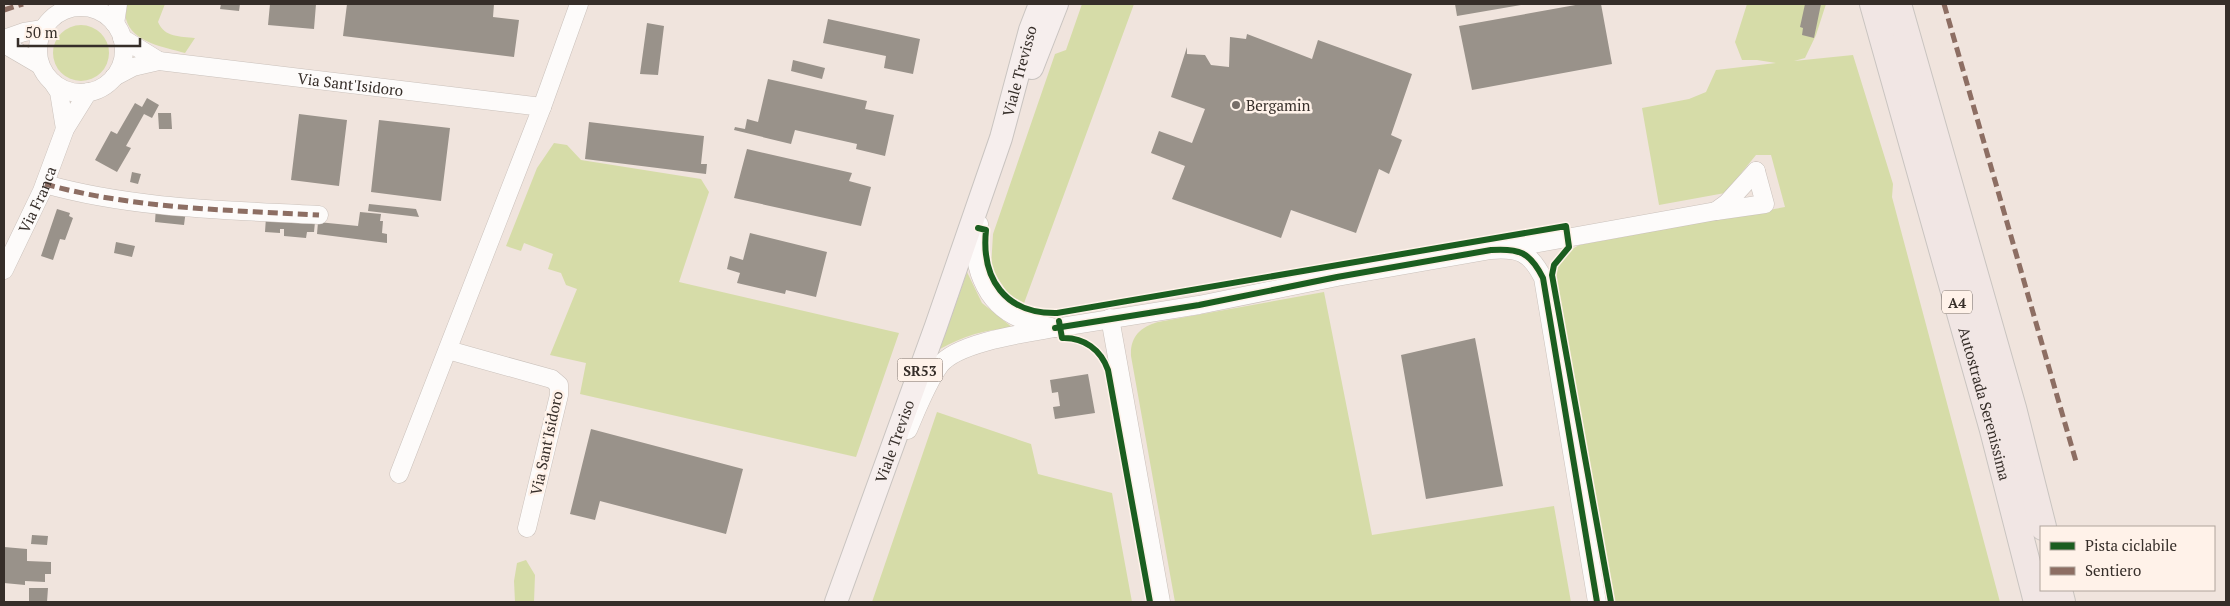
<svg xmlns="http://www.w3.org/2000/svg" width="2230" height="606" font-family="'PT Serif',serif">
<rect width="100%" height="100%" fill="#f0e4dd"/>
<path fill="#d6dca8" d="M 127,4 L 165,4 L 158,22 C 165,38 180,36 195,38 L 185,53 C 165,47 132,43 126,19 C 125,15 127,8 127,4 Z
M 1082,4 L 1134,4 L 1023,306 L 1013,301 L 991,268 L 993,234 L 1055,54 L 1066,50 Z
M 1747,4 L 1826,4 L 1816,35 L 1805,58 L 1794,61 L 1853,55 L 1893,184 L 1892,197 L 2000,602 L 1614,602 L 1555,272 L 1564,254 L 1579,245 L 1785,207 L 1771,155 L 1756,155 L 1725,193 L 1659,205 L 1642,108 L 1689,99 L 1706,92 L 1716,70 L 1776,63 L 1757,60 L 1742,60 L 1735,42 Z
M53 53a28 28 0 1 1 56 0a28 28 0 1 1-56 0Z
M 554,143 L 567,145 L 581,160 L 701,179 L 709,192 L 679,282 L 899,333 L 856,457 L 580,394 L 586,363 L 550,355 L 577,289 L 566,285 L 561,273 L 548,269 L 553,254 L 524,243 L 521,251 L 506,246 L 537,168 Z
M 967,272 L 982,303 L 1013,328 C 986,329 963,336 940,349 Z
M 1324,292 L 1372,535 L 1554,506 L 1571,602 L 1175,602 L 1131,356 C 1130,337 1140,327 1158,322 Z
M 937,412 L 1031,444 L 1038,474 L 1112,493 L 1132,602 L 872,602 Z
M 526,560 L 535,575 L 534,602 L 515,602 L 514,581 L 517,563 Z"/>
<path fill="#99928a" d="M 221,4 L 240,4 L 239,11 L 220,9 Z
M 270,4 L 316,4 L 314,29 L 268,25 Z
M 347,4 L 494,4 L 493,17 L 519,20 L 514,57 L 343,36 Z
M 1455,4 L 1521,4 L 1521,5 L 1457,16 Z
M 1581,4 L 1601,4 L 1612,64 L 1472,90 L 1459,26 Z
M 1805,4 L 1821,4 L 1814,38 L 1802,35 L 1803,28 L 1800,27 Z
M 828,19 L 920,39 L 913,74 L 884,68 L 886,56 L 823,43 Z
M 647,23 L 664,26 L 658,75 L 640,74 Z
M 1247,34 L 1312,59 L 1318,40 L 1412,74 L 1391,135 L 1402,140 L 1389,174 L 1379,169 L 1356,233 L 1291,210 L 1281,238 L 1172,199 L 1185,166 L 1151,153 L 1159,131 L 1192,143 L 1205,109 L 1171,97 L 1187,47 L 1187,54 L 1205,55 L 1211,65 L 1229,67 L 1230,37 L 1246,39 Z
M 793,60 L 825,68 L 822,79 L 791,71 Z
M 768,79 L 867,101 L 865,109 L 894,115 L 885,156 L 856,149 L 857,144 L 795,130 L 791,144 L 734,130 L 735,127 L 745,129 L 747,119 L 758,122 Z
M 147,98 L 159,105 L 152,118 L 144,114 L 126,146 L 131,148 L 117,172 L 95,160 L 111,131 L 117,134 L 135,103 L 142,107 Z
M 158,113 L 171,113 L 172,129 L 159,129 Z
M 299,114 L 347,120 L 339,186 L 291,180 Z
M 379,120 L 450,128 L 441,201 L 371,192 Z
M 589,122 L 704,136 L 701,164 L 707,164 L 706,174 L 585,159 Z
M 747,149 L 852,173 L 849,181 L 871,187 L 861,226 L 734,198 Z
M 132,172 L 141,174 L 138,184 L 130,182 Z
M 369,204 L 416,209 L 419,217 L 368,211 Z
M 156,207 L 186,210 L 184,225 L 155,222 Z
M 57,209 L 70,213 L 69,216 L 73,218 L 65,240 L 60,239 L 53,260 L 41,256 Z
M 360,212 L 381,214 L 380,221 L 383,221 L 382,233 L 387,234 L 387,243 L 317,234 L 318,222 L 358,226 Z
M 266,217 L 315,222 L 314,232 L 307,232 L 306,238 L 284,236 L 284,229 L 280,229 L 280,233 L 265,232 Z
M 750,233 L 827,252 L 816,297 L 786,290 L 785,294 L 737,283 L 740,273 L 727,269 L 730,256 L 743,260 Z
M 116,242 L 135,246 L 132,257 L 114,253 Z
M 1475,338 L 1503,486 L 1426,499 L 1401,355 Z
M 1088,374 L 1095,413 L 1055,419 L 1053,407 L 1060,406 L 1058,392 L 1052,393 L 1050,380 Z
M 591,429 L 743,469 L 726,534 L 600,501 L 595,520 L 570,514 Z
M 32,535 L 48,536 L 47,545 L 31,544 Z
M 4,547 L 27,549 L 27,561 L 51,562 L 51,574 L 45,574 L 45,582 L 25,581 L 25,585 L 4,583 Z
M 29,588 L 48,588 L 47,602 L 29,602 Z"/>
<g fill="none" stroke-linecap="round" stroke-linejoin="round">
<g stroke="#cac1bb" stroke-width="19">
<g id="minor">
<circle cx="81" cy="50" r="43"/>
<path d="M 115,24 L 118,4"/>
<path d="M 122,38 L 159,61"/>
<path d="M 4,39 L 24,32 L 43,29"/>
<path d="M 4,44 L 40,65"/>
<path id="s1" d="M 114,77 L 133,67 L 159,61 L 542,107 L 399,474"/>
<path d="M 53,83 L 59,92 L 65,129"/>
<path d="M 542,107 L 579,4"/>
<path d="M 45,184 C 134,209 228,210 319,215"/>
<path d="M 1716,211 L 1727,203 L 1756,171"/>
<path d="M 1511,248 L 1716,211 L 1765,204 L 1756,171"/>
<path id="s2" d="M 4,270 L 42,191 L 65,129 L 88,92"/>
<path d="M 1110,318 L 1161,602"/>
<path d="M 1055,328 L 1199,305 L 1337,277 L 1491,250 C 1519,248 1530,252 1543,278 L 1597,602"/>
<path d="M 448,350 L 552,379 L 559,385 L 559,395 L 527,528"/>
<path d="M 908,430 C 917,409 927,383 940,365 C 958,342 1027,333 1055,328 C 1044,325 1032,323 1021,319 C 984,304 968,260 979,224"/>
</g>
</g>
<g stroke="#c9c4c0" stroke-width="24">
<g id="major">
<path d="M 1032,68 L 1057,4"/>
<path id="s3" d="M 836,602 L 936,326 L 1001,138 L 1030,30 L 1040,4"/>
</g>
</g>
<g stroke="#c9c4c0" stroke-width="28">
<g id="highway">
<path id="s4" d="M 1873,4 L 1993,430 L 2037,602"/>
<path d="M 1898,4 L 2013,408 L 2043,527"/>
<path d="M 2059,590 L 2062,602"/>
</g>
</g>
<use href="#minor" stroke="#fdfbfa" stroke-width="18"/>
<use href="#major" stroke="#f6eeed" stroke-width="22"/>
<use href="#highway" stroke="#f1e6e4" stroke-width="26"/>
<path stroke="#8d6e63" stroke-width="5" stroke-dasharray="10 5" stroke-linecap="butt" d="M 1944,4 L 2077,465
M 4,10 L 23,4
M 45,184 C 134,209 228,210 319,215"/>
<g stroke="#fff2e9" stroke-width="9">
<path id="cycleway" d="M 978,228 L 986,230 C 981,279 1005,314 1057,313 L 1566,226 L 1569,247 L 1554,265 L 1552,275 L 1611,602
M 1059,321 L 1062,338 C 1084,337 1101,350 1108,370 L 1150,602
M 1055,328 L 1199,305 L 1337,277 L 1491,250 C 1519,248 1530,252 1543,278 L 1597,602"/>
</g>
<use href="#cycleway" stroke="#1b5e20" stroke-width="6"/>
</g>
<circle fill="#776e68" stroke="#fff2e9" stroke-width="2" cx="1236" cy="105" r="5"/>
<g text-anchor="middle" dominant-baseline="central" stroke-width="5" stroke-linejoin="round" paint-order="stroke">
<g fill="#fff2e9" stroke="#726963" stroke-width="1">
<rect x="1942" y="290.5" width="30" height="23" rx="4"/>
<rect x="897.5" y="358.5" width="45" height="23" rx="4"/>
</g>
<g font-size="14" font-weight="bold" fill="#362e29">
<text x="1957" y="302">A4</text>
<text x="920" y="370">SR53</text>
</g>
<g font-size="15" fill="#362e29" stroke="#fff2e9">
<text stroke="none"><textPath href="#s3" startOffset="562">Viale Trevisso</textPath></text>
<text stroke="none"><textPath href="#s1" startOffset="241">Via Sant'Isidoro</textPath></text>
<text stroke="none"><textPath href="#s2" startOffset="78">Via Franca</textPath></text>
<text stroke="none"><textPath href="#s4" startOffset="415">Autostrada Serenissima</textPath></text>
<text stroke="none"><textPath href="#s3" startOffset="171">Viale Treviso</textPath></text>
<text transform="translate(546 443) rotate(-78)">Via Sant'Isidoro</text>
</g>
<g font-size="15" fill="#362e29" stroke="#fff2e9" text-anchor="start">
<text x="1246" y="105">Bergamin</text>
</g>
</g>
<rect width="2230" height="606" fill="none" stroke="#362e29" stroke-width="10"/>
<rect x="2040" y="526" width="175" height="65" fill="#fff2e9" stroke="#afa49c"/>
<rect x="2050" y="542" width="25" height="8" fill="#1b5e20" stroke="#afa49c"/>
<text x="2085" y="551" font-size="15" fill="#362e29">Pista ciclabile</text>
<rect x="2050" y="567" width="25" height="8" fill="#8d6e63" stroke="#afa49c"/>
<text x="2085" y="576" font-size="15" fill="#362e29">Sentiero</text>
<path d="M18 38v8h122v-8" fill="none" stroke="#362e29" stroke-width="2.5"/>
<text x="25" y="38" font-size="15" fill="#362e29" stroke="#fff2e9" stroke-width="4" paint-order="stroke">50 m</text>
</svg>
